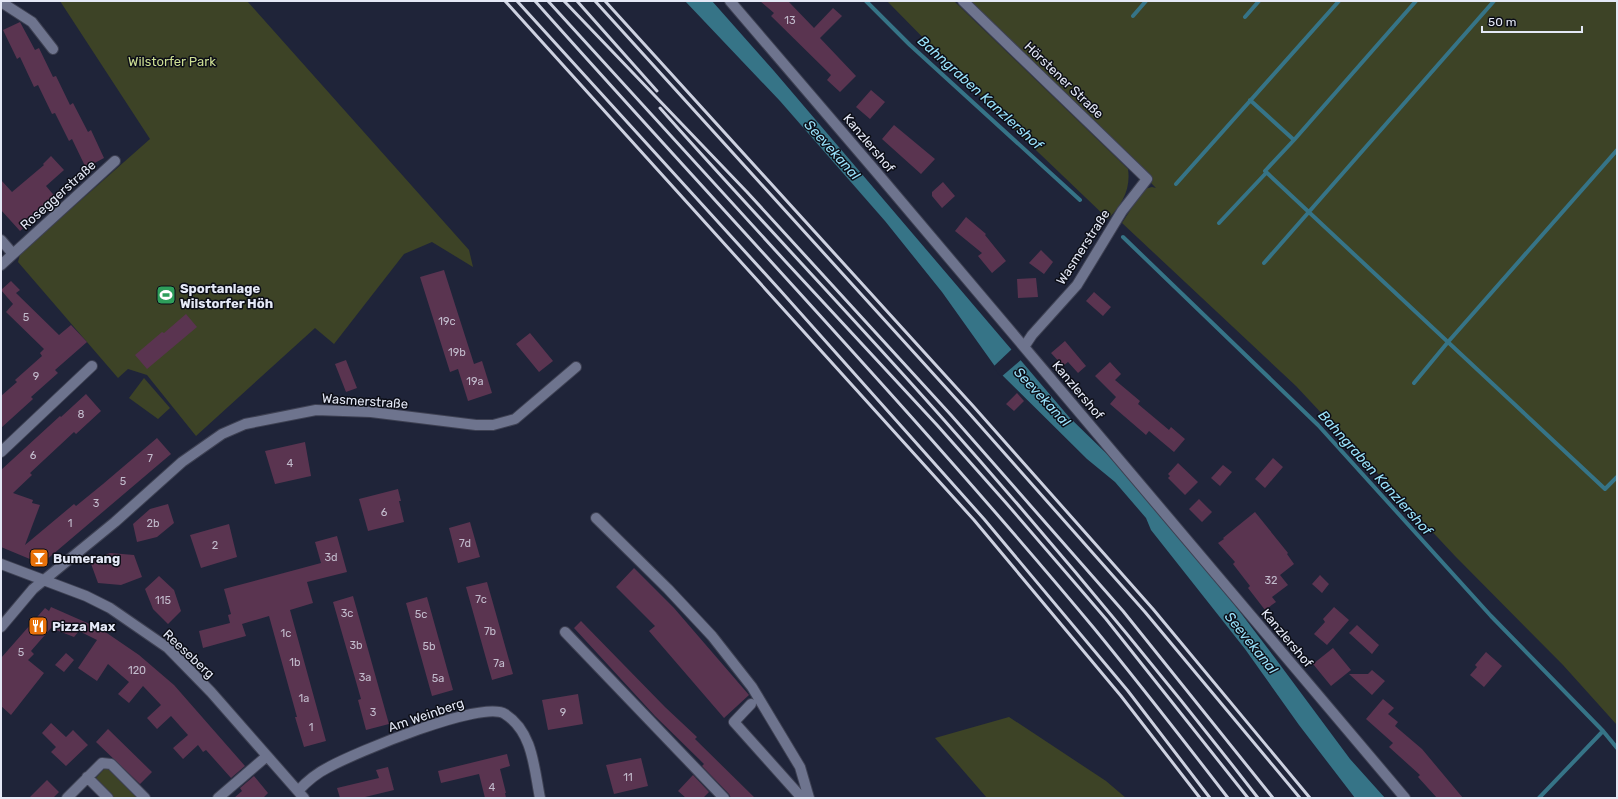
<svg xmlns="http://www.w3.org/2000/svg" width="1618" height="799" font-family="Rubik,sans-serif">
<rect width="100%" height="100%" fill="#1f2439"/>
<path fill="#3d4326" d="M 60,1 L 247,1 L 469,250 L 473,267 L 432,242 L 404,254 L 334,344 L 315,328 L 196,436 L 147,375 L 128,369 L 118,378 L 18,262 L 20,254 L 150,139 Z
M 887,1 L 954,1 L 1128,169 C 1131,189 1122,205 1108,219 L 996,112 Z
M 971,1 L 1617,1 L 1617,725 L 1563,665 L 1455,556 L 1296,386 L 1122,223 L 1144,189 L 1152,187 L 1156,188 Z
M 144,378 L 170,408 L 158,419 L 129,398 Z
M 1009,717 L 1106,781 L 1126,798 L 987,798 L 935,738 Z
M 107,766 L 139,798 L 113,798 L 94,780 Z"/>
<path fill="#367487" d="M 685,1 L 712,1 L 774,71 L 1069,417 L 1107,454 L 1183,537 L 1275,658 L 1350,759 L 1385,798 L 1355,798 L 1299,725 L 1245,649 L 1151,530 L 1146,518 L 1115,482 L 1087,459 L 999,372 L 942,292 L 885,221 L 780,101 Z"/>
<path fill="#1f2439" d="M 1013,348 L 1022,359 L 1001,377 L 993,367 Z"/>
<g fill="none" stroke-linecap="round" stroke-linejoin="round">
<path stroke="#367487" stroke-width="4" d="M 866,1 L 910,45 L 1080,200
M 1133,16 L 1146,1
M 1245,17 L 1259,1
M 1250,100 L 1294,140 L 1265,171 L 1605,489 L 1617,477
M 1294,140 L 1416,1
M 1176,184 L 1339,1
M 1219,223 L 1266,173
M 1123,237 L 1318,425 L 1491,616 L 1603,731
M 1264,263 L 1494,1
M 1414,383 L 1448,342 L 1617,150
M 1539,798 L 1603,731 L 1617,748"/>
</g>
<path fill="#5a3450" d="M 760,1 L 788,1 L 814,28 L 833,8 L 842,16 L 820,38 L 856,76 L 840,92 L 827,80 L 831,75 L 771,16 L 774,13 Z
M 20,22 L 35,50 L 39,48 L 53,77 L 56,76 L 70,105 L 73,103 L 88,132 L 91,130 L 104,158 L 89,166 L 85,166 L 72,139 L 69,141 L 55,113 L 52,114 L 38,85 L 34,87 L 20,57 L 17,59 L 3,30 Z
M 871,90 L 885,102 L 870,119 L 856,107 Z
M 894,125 L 935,159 L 921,174 L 882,139 Z
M 51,156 L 64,170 L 46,186 L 58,200 L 50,207 L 49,206 L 20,231 L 1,210 L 1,180 L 12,192 L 44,165 L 43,164 Z
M 943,182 L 955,196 L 942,208 L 932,196 L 932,192 Z
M 966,217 L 986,234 L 985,235 L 1006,261 L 992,273 L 978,256 L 982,253 L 955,231 Z
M 1041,250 L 1053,262 L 1044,274 L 1029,263 Z
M 444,270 L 474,364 L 482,361 L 492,393 L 468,401 L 458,369 L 450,372 L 420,277 Z
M 1036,278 L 1038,297 L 1018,298 L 1017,279 Z
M 11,281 L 20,290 L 16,293 L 59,335 L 71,325 L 87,342 L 55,370 L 58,373 L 31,397 L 33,399 L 1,428 L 1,396 L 17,382 L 15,380 L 42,356 L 40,353 L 44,349 L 6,312 L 13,304 L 1,290 Z
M 1094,292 L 1111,307 L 1103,316 L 1086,301 Z
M 186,314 L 197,327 L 147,369 L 135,355 L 162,332 L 164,333 Z
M 530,333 L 553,361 L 539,372 L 516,344 Z
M 1065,341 L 1086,366 L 1078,373 L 1068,362 L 1063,366 L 1051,353 Z
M 346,360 L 357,388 L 346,392 L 335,364 Z
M 1110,362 L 1121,374 L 1115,380 L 1140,401 L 1138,404 L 1169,430 L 1171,427 L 1185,439 L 1174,452 L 1149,431 L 1146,435 L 1110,404 L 1116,397 L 1095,376 Z
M 1017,393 L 1024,401 L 1014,411 L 1006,404 Z
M 86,394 L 101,411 L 76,434 L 74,432 L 30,473 L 32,475 L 13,493 L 33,500 L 32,503 L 40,505 L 25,545 L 74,504 L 76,506 L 103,484 L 157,438 L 171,454 L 45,561 L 37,562 L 1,547 L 1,470 L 60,416 L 61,417 Z
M 305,442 L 311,476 L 275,484 L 265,451 Z
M 1273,458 L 1283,467 L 1265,488 L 1255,479 Z
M 1178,463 L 1198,482 L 1185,495 L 1168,478 L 1170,476 L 1168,474 Z
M 1223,465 L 1232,472 L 1220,486 L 1211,478 Z
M 398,489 L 401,501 L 399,501 L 404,522 L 368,531 L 359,499 Z
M 1199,499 L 1212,512 L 1202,522 L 1189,509 Z
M 168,504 L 174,523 L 157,537 L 137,542 L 133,524 L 150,509 Z
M 1255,512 L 1288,553 L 1287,554 L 1294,564 L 1280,575 L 1288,585 L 1272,597 L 1276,602 L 1265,610 L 1248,588 L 1250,586 L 1233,564 L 1235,562 L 1218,543 L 1224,539 L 1223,538 Z
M 470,522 L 480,557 L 458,563 L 449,528 Z
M 229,524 L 237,557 L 201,568 L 190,535 Z
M 337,536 L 347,572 L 307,582 L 313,603 L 290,610 L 326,741 L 304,747 L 295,717 L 297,717 L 269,616 L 242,624 L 246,636 L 203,648 L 199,631 L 230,623 L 228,615 L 231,614 L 224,589 L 321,563 L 315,542 Z
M 110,553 L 134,555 L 142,577 L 121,585 L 98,583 L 90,561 Z
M 634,568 L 674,608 L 749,695 L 724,718 L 649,631 L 655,626 L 616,587 Z
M 1320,575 L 1329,584 L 1322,593 L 1312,584 Z
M 159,576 L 174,590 L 181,611 L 168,624 L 153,609 L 145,589 Z
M 487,582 L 513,674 L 492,680 L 466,587 Z
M 353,596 L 389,724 L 366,730 L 358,700 L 361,699 L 333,602 Z
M 427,597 L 453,690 L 432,696 L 406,603 Z
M 51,607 L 101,629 L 139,655 L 174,685 L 245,766 L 231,778 L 206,750 L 203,752 L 198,745 L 183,759 L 173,748 L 188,735 L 171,716 L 157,729 L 147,718 L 161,705 L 143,686 L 129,703 L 118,694 L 129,682 L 108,664 L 97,681 L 78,668 L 97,640 L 79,631 L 74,637 L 51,628 L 31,651 L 34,654 L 28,660 L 44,673 L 11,715 L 1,706 L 1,658 L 45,608 L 49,611 Z
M 1334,607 L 1349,620 L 1327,645 L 1314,634 L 1325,622 L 1323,619 Z
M 581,621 L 665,707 L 697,737 L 695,739 L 755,798 L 731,798 L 729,794 L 702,766 L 704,764 L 655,716 L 574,628 Z
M 1357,625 L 1379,645 L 1372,654 L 1349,633 Z
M 1333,648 L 1351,670 L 1331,686 L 1313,664 Z
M 1486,652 L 1502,666 L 1484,687 L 1470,675 L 1477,667 L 1475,665 Z
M 66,653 L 74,660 L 64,672 L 55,665 Z
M 1372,670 L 1385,681 L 1372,695 L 1349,674 L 1368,674 Z
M 578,694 L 583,724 L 548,730 L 542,700 Z
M 1383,699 L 1394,708 L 1388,714 L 1398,722 L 1395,726 L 1422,749 L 1463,798 L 1437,798 L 1418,777 L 1420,775 L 1389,747 L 1393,743 L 1366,719 Z
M 51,723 L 66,737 L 73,730 L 88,745 L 66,766 L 51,752 L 56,747 L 42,733 Z
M 108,729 L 152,772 L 140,784 L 96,742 Z
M 507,754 L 510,766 L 500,769 L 506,793 L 505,793 L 506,798 L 485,798 L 479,774 L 441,783 L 438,771 Z
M 641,758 L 648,786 L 614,794 L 606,765 Z
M 388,767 L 394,790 L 361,798 L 340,798 L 337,788 L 379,778 L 376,770 Z
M 693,775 L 709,792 L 703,798 L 686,798 L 678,791 Z
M 254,776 L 268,793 L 263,798 L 234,798 L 242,791 L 240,788 Z
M 47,780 L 59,792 L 53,798 L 29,798 Z"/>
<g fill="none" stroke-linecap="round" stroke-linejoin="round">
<g stroke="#3e4153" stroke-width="12">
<path id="minor" d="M 730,1 L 878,174 L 1405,798
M 963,1 L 1147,179 L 1122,211 L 1077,285 L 1032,335 L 1024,347
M 1,2 L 32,22 L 53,49
M 1,240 L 13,254
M 1,265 L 115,161
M 1,452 L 92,366
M 596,518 L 668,589 L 712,636 L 752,687 L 800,767 L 809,798
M 1,564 L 86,596 L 110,608 L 168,648 L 211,692 L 304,798
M 1,627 L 33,589 L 115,522 L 182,462 L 222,434 L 245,424 L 316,410 L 371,412 L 476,425 L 493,425 L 515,419 L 576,367
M 565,632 L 724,798
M 751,704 L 734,722 L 802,798
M 87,777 L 108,798
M 298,791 C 307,781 317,773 329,767 C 355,753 482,699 505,714 C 533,732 534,768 540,798
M 67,798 L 102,763 L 111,764 L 145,798
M 218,798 L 267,756"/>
</g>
<use href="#minor" stroke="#6e748e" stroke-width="10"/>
<path stroke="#cdd1e0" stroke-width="3" d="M 505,1 L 974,520 L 1121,696 L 1200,798
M 517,1 L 779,289 L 984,519 L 1128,691 L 1210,798
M 535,1 C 721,210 914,412 1093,627 C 1139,683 1184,741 1228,798
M 548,1 L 786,262 L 937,425 L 1007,504 L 1106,619 L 1248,798
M 564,1 L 747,192 L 951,415 L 1123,611 L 1273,798
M 577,1 L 657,91
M 595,1 L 968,412 L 1145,612 L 1300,798
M 605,1 L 974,407 L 1153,609 L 1310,798
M 660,108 C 753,213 851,315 944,420 C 1053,543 1158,669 1258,798"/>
</g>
<defs>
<g id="stadium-square" transform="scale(1)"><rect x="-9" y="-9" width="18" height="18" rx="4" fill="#2e9e5b" stroke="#0c0e17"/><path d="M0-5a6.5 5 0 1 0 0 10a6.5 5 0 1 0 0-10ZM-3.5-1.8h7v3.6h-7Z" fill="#fff"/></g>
<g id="bar-square" transform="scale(1)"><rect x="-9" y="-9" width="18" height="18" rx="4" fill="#e8710a" stroke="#0c0e17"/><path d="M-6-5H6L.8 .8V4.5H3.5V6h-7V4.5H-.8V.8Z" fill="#fff"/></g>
<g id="restaurant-square" transform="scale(1)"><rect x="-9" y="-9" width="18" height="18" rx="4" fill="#e8710a" stroke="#0c0e17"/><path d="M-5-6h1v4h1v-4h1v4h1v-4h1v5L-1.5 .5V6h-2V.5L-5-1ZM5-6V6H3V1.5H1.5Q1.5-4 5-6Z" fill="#fff"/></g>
</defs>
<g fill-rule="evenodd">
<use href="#stadium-square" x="166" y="295"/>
<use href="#bar-square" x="39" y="558"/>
<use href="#restaurant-square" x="38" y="626"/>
</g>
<g text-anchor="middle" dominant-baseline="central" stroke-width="3" stroke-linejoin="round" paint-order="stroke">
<g font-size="11" fill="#c2bbcc">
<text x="790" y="20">13</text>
<text x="26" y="317">5</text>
<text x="447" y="321">19c</text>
<text x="457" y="352">19b</text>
<text x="36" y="376">9</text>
<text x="475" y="381">19a</text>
<text x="81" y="414">8</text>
<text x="33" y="455">6</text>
<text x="150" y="458">7</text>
<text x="290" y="463">4</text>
<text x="123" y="481">5</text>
<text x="96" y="503">3</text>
<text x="384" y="512">6</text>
<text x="70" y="523">1</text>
<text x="153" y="523">2b</text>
<text x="465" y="543">7d</text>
<text x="215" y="545">2</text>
<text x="331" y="557">3d</text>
<text x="1271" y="580">32</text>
<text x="481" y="599">7c</text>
<text x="163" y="600">115</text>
<text x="347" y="613">3c</text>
<text x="421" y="614">5c</text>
<text x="490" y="631">7b</text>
<text x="286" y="633">1c</text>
<text x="356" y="645">3b</text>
<text x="429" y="646">5b</text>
<text x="21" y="652">5</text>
<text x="295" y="662">1b</text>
<text x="499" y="663">7a</text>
<text x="137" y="670">120</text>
<text x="365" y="677">3a</text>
<text x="438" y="678">5a</text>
<text x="304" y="698">1a</text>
<text x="373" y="712">3</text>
<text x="563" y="712">9</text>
<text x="311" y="727">1</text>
<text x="628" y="777">11</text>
<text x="492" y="787">4</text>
</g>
<g font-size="13" fill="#cdde93" stroke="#0c0e17">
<text x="172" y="61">Wilstorfer Park</text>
</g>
<g font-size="13" fill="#e4e8f6" stroke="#0c0e17">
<text transform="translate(1064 80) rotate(44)">Hörstener Straße</text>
<text transform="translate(869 143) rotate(50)">Kanzlershof</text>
<text transform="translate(58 195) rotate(-42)">Roseggerstraße</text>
<text transform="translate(1083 247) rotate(-57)">Wasmerstraße</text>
<text transform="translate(1078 390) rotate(50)">Kanzlershof</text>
<text transform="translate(365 401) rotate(4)">Wasmerstraße</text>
<text transform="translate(1287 638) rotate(50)">Kanzlershof</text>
<text transform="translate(189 654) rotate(43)">Reeseberg</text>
<text transform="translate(426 715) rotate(-19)">Am Weinberg</text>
</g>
<g font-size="13" font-weight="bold" fill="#e4e8f6" stroke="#0c0e17" text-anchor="start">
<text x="180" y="288">Sportanlage<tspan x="180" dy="15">Wilstorfer Höh</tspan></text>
<text x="53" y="558">Bumerang</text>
<text x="52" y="626">Pizza Max</text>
</g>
<g font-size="14" font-style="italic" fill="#99e2fb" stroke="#0c0e17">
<text transform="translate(980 93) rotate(42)">Bahngraben Kanzlershof</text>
<text transform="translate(832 150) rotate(48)">Seevekanal</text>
<text transform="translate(1042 397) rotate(47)">Seevekanal</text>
<text transform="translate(1375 473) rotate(48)">Bahngraben Kanzlershof</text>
<text transform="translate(1251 643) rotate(51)">Seevekanal</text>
</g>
</g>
<rect width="1618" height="799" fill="none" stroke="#e4e8f6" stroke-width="4"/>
<path d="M1482 26v6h100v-6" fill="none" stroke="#e4e8f6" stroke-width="2"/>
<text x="1488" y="26" font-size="12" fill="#e4e8f6" stroke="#0c0e17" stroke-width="3" paint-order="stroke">50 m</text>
</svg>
